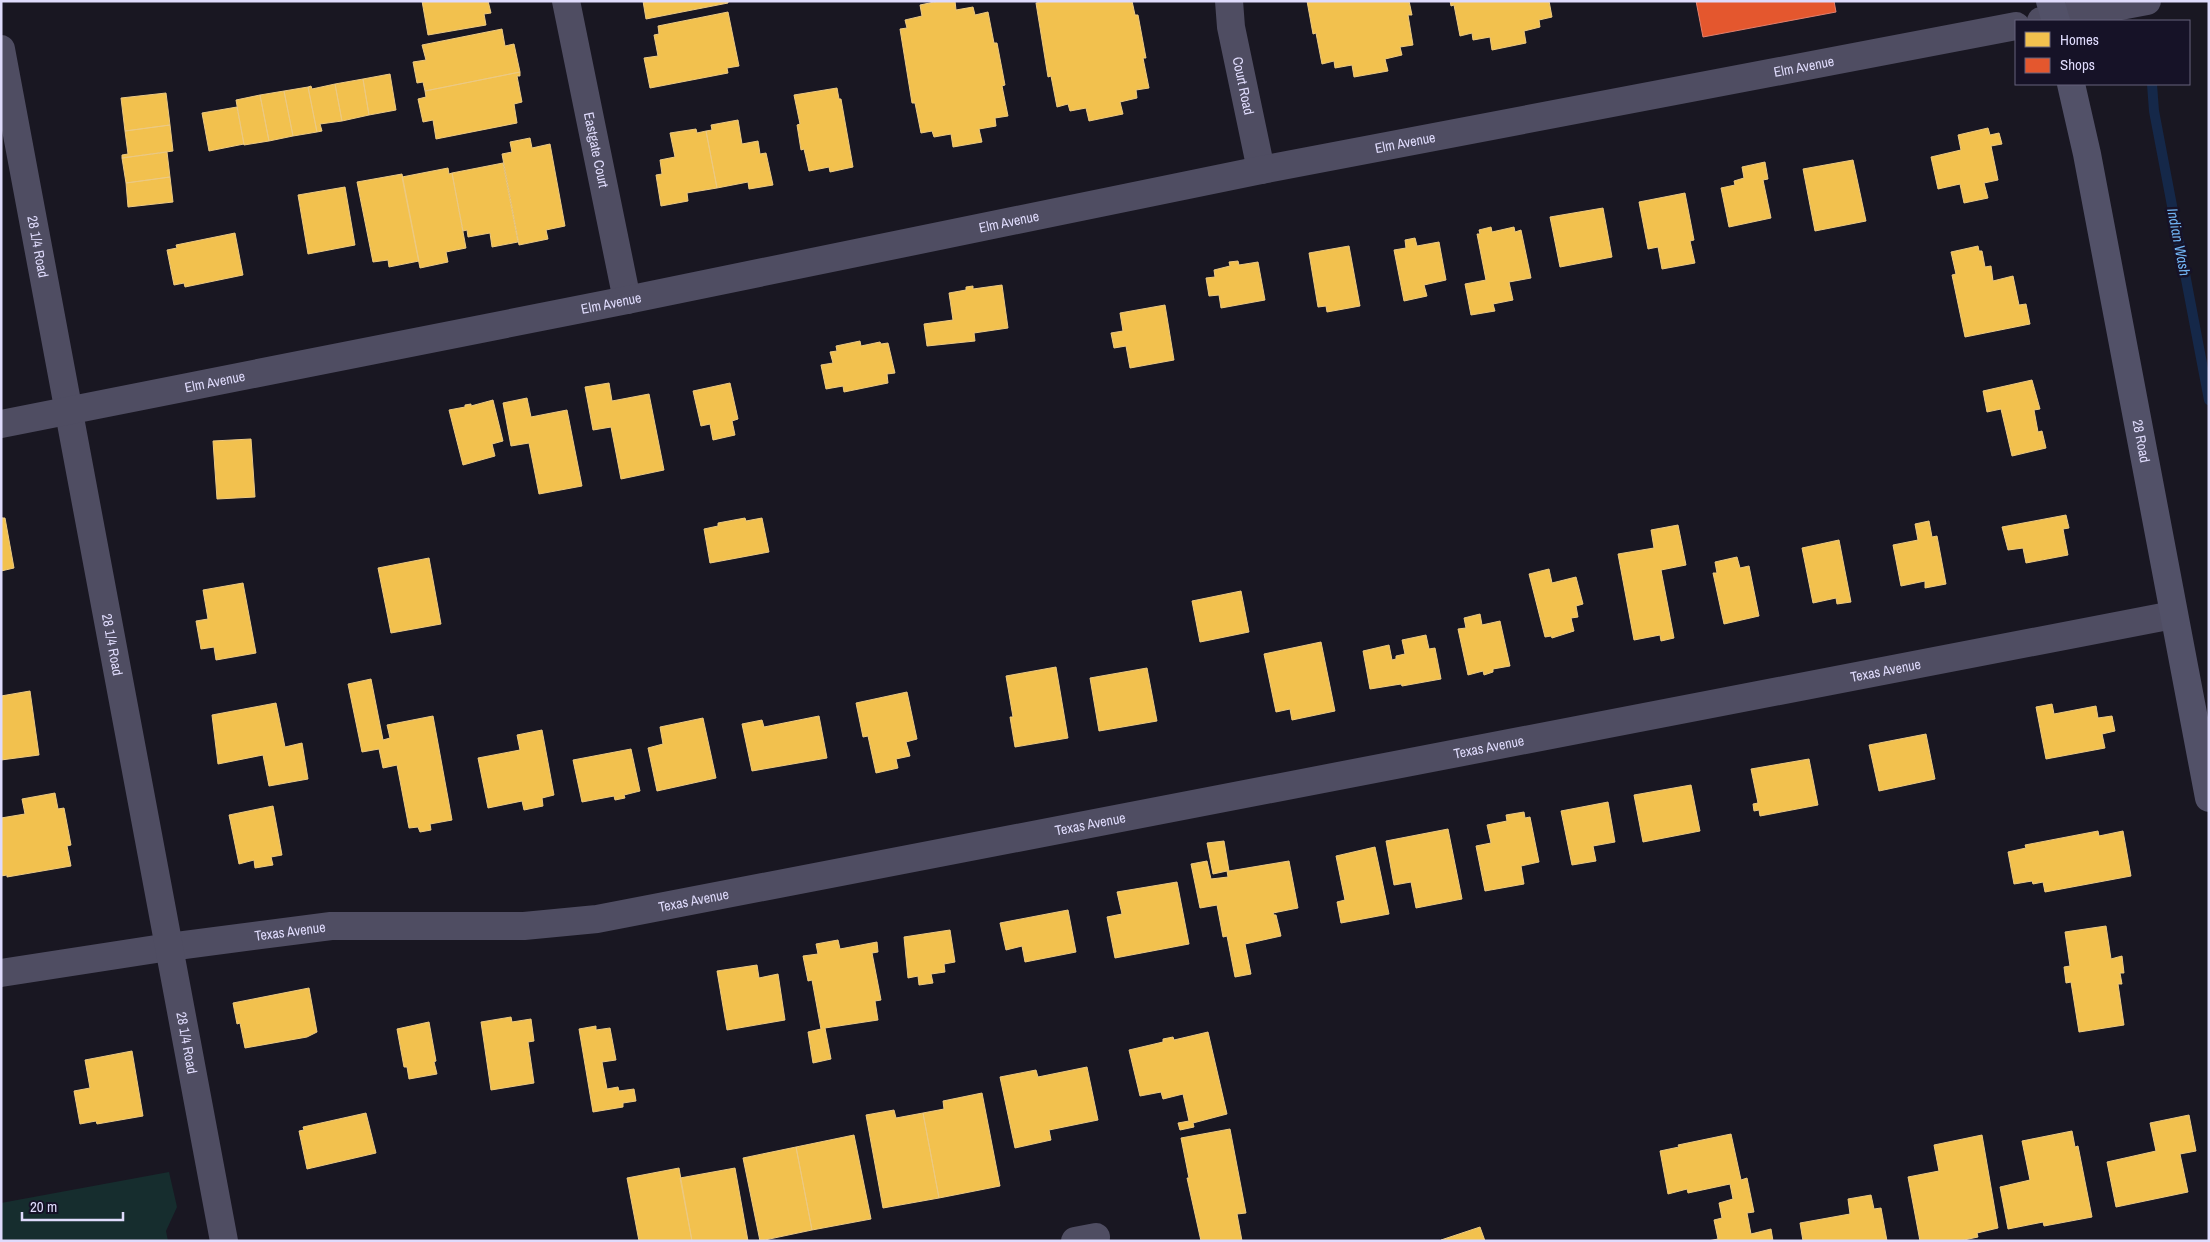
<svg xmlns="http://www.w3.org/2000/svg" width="2210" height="1242" font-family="'Archivo Narrow',sans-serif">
<rect width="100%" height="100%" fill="#191722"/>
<path fill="#162d2e" d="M 169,1172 L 177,1207 L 166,1231 L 168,1241 L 1,1241 L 1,1203 Z"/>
<path fill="#f2c14e" stroke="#ecc982" d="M 422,1 L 488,1 L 491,13 L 484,14 L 486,25 L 428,35 Z
M 643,1 L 728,1 L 728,3 L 646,19 Z
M 939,1 L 955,1 L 956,10 L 973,7 L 975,15 L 988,12 L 994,43 L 997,43 L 1005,85 L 1002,86 L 1008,116 L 995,118 L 996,126 L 979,129 L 982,142 L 953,147 L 951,134 L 934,137 L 932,131 L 921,133 L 915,103 L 912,103 L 900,29 L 907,28 L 905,20 L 922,16 L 920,5 Z
M 1045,1 L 1132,1 L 1135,15 L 1138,15 L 1146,58 L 1143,58 L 1149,88 L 1136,90 L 1137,98 L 1120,102 L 1123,114 L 1089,121 L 1086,108 L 1070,111 L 1068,104 L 1057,107 L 1051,76 L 1048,77 L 1036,3 Z
M 1307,1 L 1409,1 L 1412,15 L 1408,15 L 1413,45 L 1400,47 L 1402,55 L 1385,59 L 1388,71 L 1354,77 L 1352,65 L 1335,68 L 1334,61 L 1322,64 L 1316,33 L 1313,34 Z
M 1450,1 L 1549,1 L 1552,17 L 1539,20 L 1540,27 L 1524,31 L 1526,43 L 1492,50 L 1490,37 L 1473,40 L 1472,33 L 1460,36 L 1454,5 L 1451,6 Z
M 728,12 L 739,66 L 727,68 L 728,73 L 650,88 L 644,58 L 658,56 L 654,35 L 659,34 L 658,26 Z
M 502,29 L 505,46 L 514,44 L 520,72 L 425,91 L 423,82 L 417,83 L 413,62 L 426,60 L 422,45 Z
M 520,72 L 520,76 L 517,76 L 522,102 L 514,104 L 517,123 L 436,139 L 433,120 L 423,122 L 418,99 L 426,97 L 425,91 Z
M 390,74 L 396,110 L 369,115 L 363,79 Z
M 363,79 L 369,115 L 342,121 L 335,84 Z
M 335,84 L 342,121 L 320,124 L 322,131 L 317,132 L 308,87 L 311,86 L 312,89 Z
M 308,87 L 317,132 L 293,136 L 284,91 Z
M 837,88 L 839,99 L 841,99 L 853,167 L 830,172 L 829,167 L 809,171 L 804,149 L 801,150 L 797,125 L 800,124 L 794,95 Z
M 284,91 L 293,136 L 269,141 L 260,95 Z
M 166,93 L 170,125 L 125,131 L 121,98 Z
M 260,95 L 269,141 L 244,145 L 236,100 Z
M 237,107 L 244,144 L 209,151 L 202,113 Z
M 738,120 L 742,144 L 758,141 L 760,154 L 766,153 L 773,185 L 749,189 L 748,182 L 717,188 L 706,131 L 712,130 L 711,125 Z
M 170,125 L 173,151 L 122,158 L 122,155 L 128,154 L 125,131 Z
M 1988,128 L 1990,135 L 1999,133 L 2002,144 L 1991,146 L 1998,180 L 1984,183 L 1988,198 L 1964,203 L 1960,184 L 1938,189 L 1931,157 L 1961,150 L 1958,135 Z
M 696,129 L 697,133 L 706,131 L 717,188 L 687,193 L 688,201 L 661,206 L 656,175 L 662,174 L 660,160 L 675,157 L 670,133 Z
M 530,138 L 532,148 L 550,144 L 565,226 L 546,230 L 548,239 L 519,245 L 502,154 L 512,152 L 510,142 Z
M 167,152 L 170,177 L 126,183 L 122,158 Z
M 1853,160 L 1866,221 L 1815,231 L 1803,169 Z
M 1765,162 L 1768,179 L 1763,180 L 1771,218 L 1729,227 L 1721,188 L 1735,185 L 1734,181 L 1744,178 L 1742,167 Z
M 503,163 L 518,242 L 492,247 L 490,233 L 468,237 L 467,230 L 463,231 L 452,173 Z
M 448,168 L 449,174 L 452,173 L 466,248 L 446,252 L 448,262 L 420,268 L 402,177 Z
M 402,174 L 419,261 L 389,267 L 388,260 L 373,262 L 357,182 Z
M 170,177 L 173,202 L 128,207 L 126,183 Z
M 345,187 L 355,245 L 308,254 L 298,195 Z
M 1685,193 L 1694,240 L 1690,241 L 1695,263 L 1662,269 L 1658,247 L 1648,249 L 1639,202 Z
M 1603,208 L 1612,257 L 1560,267 L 1550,217 Z
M 1491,227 L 1492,232 L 1514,227 L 1515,232 L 1521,230 L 1531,278 L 1509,282 L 1513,300 L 1493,304 L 1495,311 L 1471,315 L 1465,284 L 1486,280 L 1477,234 L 1480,234 L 1479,230 Z
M 235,233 L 243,275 L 185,287 L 184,283 L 174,285 L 167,250 L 177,248 L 176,245 Z
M 1415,238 L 1417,246 L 1439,242 L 1446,280 L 1424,285 L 1427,296 L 1404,301 L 1394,250 L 1406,248 L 1405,240 Z
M 1349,246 L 1360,306 L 1327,312 L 1326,306 L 1318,307 L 1309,253 Z
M 1978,246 L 1979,251 L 1982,251 L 1985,267 L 1991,266 L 1993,281 L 2013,276 L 2019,305 L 2026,304 L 2030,324 L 1965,337 L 1952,275 L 1956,274 L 1951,252 Z
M 1238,261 L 1239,265 L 1258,262 L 1265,300 L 1221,308 L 1219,295 L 1209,296 L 1206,278 L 1215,277 L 1214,270 L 1230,266 L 1229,262 Z
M 1002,285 L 1008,328 L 974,333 L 975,341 L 927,346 L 924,324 L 953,320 L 949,293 L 966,290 L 966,287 L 973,286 L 973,289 Z
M 1165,305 L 1174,360 L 1130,368 L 1126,346 L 1114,348 L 1111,333 L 1123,331 L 1120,313 Z
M 860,341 L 861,346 L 880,342 L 881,344 L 888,343 L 895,373 L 887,374 L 888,383 L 844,392 L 843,386 L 826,389 L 821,365 L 833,363 L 830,352 L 837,351 L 836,346 Z
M 2032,380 L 2040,409 L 2034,410 L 2038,432 L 2042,431 L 2046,448 L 2012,456 L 2001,409 L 1987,412 L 1983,391 Z
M 609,383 L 612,401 L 649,394 L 664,470 L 621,479 L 611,427 L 593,430 L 585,387 Z
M 730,383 L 738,419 L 732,421 L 735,435 L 713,440 L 710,424 L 701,426 L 693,391 Z
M 527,398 L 531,417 L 567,410 L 582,486 L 539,494 L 529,443 L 511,446 L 503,403 Z
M 493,400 L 503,441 L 492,444 L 495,456 L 463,465 L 449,410 L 465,407 L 465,405 L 471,404 L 471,406 Z
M 251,439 L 255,497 L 217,499 L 213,441 Z
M 1,515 L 2,518 L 5,518 L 14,568 L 1,571 Z
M 2066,515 L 2069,528 L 2063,529 L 2068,555 L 2026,563 L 2023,548 L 2008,550 L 2002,527 Z
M 745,518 L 746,521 L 762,518 L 769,552 L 710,563 L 704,529 L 718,526 L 718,523 Z
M 1929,521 L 1932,537 L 1937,536 L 1946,584 L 1925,588 L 1925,581 L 1901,586 L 1893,545 L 1918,540 L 1915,524 Z
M 1678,525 L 1686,565 L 1661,570 L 1674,638 L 1661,641 L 1660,635 L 1634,640 L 1618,554 L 1654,548 L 1651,530 Z
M 1839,540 L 1851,602 L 1837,604 L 1836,598 L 1813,603 L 1802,548 Z
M 1737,557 L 1740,568 L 1749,566 L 1759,616 L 1724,624 L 1713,573 L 1717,573 L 1715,562 Z
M 429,558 L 441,624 L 391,633 L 378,568 Z
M 1549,569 L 1552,583 L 1576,577 L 1583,604 L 1576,606 L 1578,617 L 1571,618 L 1574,631 L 1552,638 L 1551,636 L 1545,637 L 1529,574 Z
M 243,583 L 256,653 L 216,660 L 214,647 L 201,649 L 196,621 L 208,619 L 203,590 Z
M 1241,591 L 1249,632 L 1200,642 L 1192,601 Z
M 1480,614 L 1482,625 L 1500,621 L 1510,666 L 1493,669 L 1493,672 L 1484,675 L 1483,671 L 1468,675 L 1458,629 L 1466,628 L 1464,618 Z
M 1426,635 L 1429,649 L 1435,648 L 1441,679 L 1402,686 L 1401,684 L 1370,689 L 1363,651 L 1389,645 L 1392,660 L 1396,659 L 1396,656 L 1405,654 L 1402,640 Z
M 1321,642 L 1335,711 L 1292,720 L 1290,709 L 1276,712 L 1264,654 Z
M 1056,667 L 1068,738 L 1015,747 L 1010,717 L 1013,717 L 1006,676 Z
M 1147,668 L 1157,721 L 1099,731 L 1090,678 Z
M 371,679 L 383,740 L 390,738 L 387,725 L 433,716 L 452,820 L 430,824 L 431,830 L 420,832 L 418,827 L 409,828 L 397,765 L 383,768 L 379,749 L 362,752 L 348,684 Z
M 30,691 L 39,755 L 1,760 L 1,696 Z
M 907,692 L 917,739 L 906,742 L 910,756 L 896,759 L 898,768 L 876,773 L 868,736 L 863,737 L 856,703 Z
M 276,703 L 285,747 L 302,743 L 308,779 L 269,786 L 263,755 L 218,764 L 212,715 Z
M 2052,704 L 2054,714 L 2096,706 L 2098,718 L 2112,716 L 2115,731 L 2102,734 L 2105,748 L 2046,759 L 2036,707 Z
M 819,716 L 827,758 L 752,771 L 742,724 L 762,720 L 764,727 Z
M 703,718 L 716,778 L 657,791 L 648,748 L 663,744 L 660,727 Z
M 542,730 L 554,795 L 542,798 L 543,806 L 524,810 L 522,801 L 488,808 L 478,758 L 520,750 L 517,735 Z
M 1926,734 L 1935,779 L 1879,791 L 1869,745 Z
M 631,749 L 640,791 L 624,795 L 625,798 L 615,800 L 614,796 L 582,802 L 573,760 Z
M 1809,759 L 1818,805 L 1760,816 L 1759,810 L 1754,811 L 1753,804 L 1758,803 L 1751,769 Z
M 1691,785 L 1700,831 L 1643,842 L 1634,795 Z
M 55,793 L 58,809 L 64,808 L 71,845 L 67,846 L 71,866 L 7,877 L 7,875 L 1,876 L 1,818 L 25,814 L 22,799 Z
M 1608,802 L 1615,842 L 1593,846 L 1596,861 L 1572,865 L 1561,811 Z
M 273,806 L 282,855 L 271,857 L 273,865 L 255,868 L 254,860 L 239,864 L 229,815 Z
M 1524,812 L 1525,818 L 1530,817 L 1539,862 L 1521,866 L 1524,884 L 1485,891 L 1476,846 L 1491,843 L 1487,825 L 1507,821 L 1506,815 Z
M 1448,829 L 1462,899 L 1416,908 L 1411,882 L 1394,885 L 1386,841 Z
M 2098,831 L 2099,836 L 2123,831 L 2131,876 L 2045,892 L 2043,882 L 2033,884 L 2032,881 L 2014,884 L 2008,852 L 2026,848 L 2025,845 Z
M 1224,841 L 1229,871 L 1289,861 L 1298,908 L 1273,913 L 1274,915 L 1276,915 L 1281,936 L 1245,944 L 1251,974 L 1235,977 L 1227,936 L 1223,937 L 1217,905 L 1200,908 L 1191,864 L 1207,861 L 1211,879 L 1228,877 L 1227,871 L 1213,874 L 1207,843 Z
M 1375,847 L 1389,914 L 1341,923 L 1337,902 L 1345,900 L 1336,856 Z
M 1177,882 L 1189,944 L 1115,958 L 1107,917 L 1122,914 L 1117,892 Z
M 1068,910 L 1076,952 L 1025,962 L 1022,946 L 1006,950 L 1000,923 Z
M 2106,926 L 2111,959 L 2122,956 L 2124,973 L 2120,973 L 2122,984 L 2118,984 L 2124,1025 L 2079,1032 L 2071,982 L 2066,983 L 2064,967 L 2070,966 L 2065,932 Z
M 950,930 L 955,962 L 944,964 L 945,972 L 931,974 L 933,983 L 919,985 L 918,976 L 908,978 L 904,937 Z
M 838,940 L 840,949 L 877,942 L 878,952 L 872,953 L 881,1000 L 875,1001 L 878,1020 L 825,1028 L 831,1059 L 813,1063 L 808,1032 L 821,1029 L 812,980 L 808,981 L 803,956 L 818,954 L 816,944 Z
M 757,965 L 759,978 L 778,974 L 785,1020 L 727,1030 L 717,971 Z
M 309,988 L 317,1032 L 307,1037 L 245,1048 L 240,1023 L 237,1024 L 233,1003 Z
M 511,1017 L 512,1022 L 531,1019 L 534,1041 L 528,1042 L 534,1083 L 491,1090 L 481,1022 Z
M 429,1022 L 436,1061 L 434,1062 L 437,1074 L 409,1079 L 407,1067 L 404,1067 L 397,1029 Z
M 596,1026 L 596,1030 L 610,1028 L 616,1060 L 602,1062 L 607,1089 L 618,1087 L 619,1091 L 634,1089 L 636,1101 L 623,1103 L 623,1107 L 593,1112 L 579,1029 Z
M 1208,1032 L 1227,1114 L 1193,1123 L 1194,1127 L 1180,1130 L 1178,1123 L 1189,1121 L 1183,1094 L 1163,1099 L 1161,1092 L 1140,1096 L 1129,1050 L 1163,1042 L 1163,1039 L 1173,1037 L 1174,1040 Z
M 132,1051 L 143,1116 L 97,1124 L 96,1121 L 80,1124 L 74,1091 L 90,1088 L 85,1060 Z
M 1087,1067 L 1098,1120 L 1049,1130 L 1051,1140 L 1015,1148 L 1000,1077 L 1036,1070 L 1038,1077 Z
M 982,1093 L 1000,1186 L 939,1198 L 923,1113 L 944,1109 L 943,1101 Z
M 894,1110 L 896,1118 L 923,1113 L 939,1198 L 883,1208 L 866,1115 Z
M 366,1113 L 376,1153 L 307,1169 L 299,1131 L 304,1130 L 303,1127 Z
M 2189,1115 L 2196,1151 L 2180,1154 L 2188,1192 L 2116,1207 L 2107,1162 L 2156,1151 L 2150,1123 Z
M 1230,1129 L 1246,1213 L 1237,1214 L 1242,1241 L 1201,1241 L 1187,1178 L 1189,1178 L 1181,1138 Z
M 2072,1131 L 2075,1147 L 2078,1146 L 2092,1217 L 2044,1226 L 2043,1222 L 2008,1229 L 2000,1187 L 2030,1180 L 2022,1141 Z
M 1731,1134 L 1741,1180 L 1747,1178 L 1754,1212 L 1747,1213 L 1751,1234 L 1771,1229 L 1773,1241 L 1708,1241 L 1718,1239 L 1714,1220 L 1722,1218 L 1719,1203 L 1733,1199 L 1730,1184 L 1688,1193 L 1687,1189 L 1668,1194 L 1660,1151 L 1679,1147 L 1678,1145 Z
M 854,1135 L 871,1219 L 812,1230 L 796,1147 Z
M 1982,1135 L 1998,1228 L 1977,1233 L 1978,1237 L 1959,1241 L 1920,1241 L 1908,1177 L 1939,1171 L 1934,1145 Z
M 796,1147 L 812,1230 L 760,1241 L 743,1158 Z
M 679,1168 L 692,1241 L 639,1241 L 627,1178 Z
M 735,1168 L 748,1241 L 692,1241 L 680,1178 Z
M 1871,1195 L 1874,1209 L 1881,1208 L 1887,1241 L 1803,1241 L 1800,1223 L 1850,1214 L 1848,1199 Z
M 1480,1227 L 1485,1241 L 1441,1241 L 1441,1240 Z"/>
<path fill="#e4572e" stroke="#e27f6c" d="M 1696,1 L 1834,1 L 1836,12 L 1703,37 Z"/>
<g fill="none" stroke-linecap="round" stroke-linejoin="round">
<path stroke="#152849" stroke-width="10" d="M 2152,84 L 2154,111 L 2209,400"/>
<g stroke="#4f4d62" stroke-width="28">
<path id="s1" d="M 566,1 L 627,300"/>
<path id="s2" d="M 1229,1 L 1231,27 L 1261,170"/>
<path id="s3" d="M 1,973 L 169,947 L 331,926 L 524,926 L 597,919 L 2173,615"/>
<path d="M 1075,1241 L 1096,1237"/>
</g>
<g stroke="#4f4d62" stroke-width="28">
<path d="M 2041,21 L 2147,1"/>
<path id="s4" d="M 1,49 L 224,1241"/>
<path id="s5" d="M 1,424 L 627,300 L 1261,170 L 2016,26"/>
</g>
<g stroke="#525168" stroke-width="28">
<path d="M 2050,1 L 2056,21"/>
<path id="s6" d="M 2071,84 L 2087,154 L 2209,798"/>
</g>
</g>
<g text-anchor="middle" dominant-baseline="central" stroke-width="5" stroke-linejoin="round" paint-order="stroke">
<g font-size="14" fill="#dfdbfc" stroke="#161227">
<text stroke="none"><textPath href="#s5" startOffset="1838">Elm Avenue</textPath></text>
<text stroke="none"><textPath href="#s2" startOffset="86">Court Road</textPath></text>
<text stroke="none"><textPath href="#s5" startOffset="1432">Elm Avenue</textPath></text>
<text stroke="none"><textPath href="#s1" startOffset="152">Eastgate Court</textPath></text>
<text stroke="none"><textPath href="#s5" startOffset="1028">Elm Avenue</textPath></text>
<text stroke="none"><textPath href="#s4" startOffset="201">28 1/4 Road</textPath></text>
<text stroke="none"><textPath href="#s5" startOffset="622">Elm Avenue</textPath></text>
<text stroke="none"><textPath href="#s5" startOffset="218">Elm Avenue</textPath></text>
<text stroke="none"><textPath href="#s6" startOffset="364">28 Road</textPath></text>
<text stroke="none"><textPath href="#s4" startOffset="606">28 1/4 Road</textPath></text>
<text stroke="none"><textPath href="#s3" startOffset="1912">Texas Avenue</textPath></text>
<text stroke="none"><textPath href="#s3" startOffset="1508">Texas Avenue</textPath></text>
<text stroke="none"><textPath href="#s3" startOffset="1102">Texas Avenue</textPath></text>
<text stroke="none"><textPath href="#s3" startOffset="698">Texas Avenue</textPath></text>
<text stroke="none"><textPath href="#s3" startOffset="292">Texas Avenue</textPath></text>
<text stroke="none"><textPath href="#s4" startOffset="1011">28 1/4 Road</textPath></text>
</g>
<g font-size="15" font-style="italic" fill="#72b4f3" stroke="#161227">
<text transform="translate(2179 242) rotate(79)">Indian Wash</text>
</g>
</g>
<rect width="2210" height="1242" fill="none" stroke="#dfdbfc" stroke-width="5"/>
<rect x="2015" y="20" width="175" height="65" fill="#161227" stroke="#66627c"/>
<rect x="2025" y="32" width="25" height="15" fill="#f2c14e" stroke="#66627c"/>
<text x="2060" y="45" font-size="15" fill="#dfdbfc">Homes</text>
<rect x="2025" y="58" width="25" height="15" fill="#e4572e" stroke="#66627c"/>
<text x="2060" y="70" font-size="15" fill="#dfdbfc">Shops</text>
<path d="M22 1212v8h101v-8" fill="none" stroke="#dfdbfc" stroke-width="2.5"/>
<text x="30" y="1212" font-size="15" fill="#dfdbfc" stroke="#161227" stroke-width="4" paint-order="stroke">20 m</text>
</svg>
